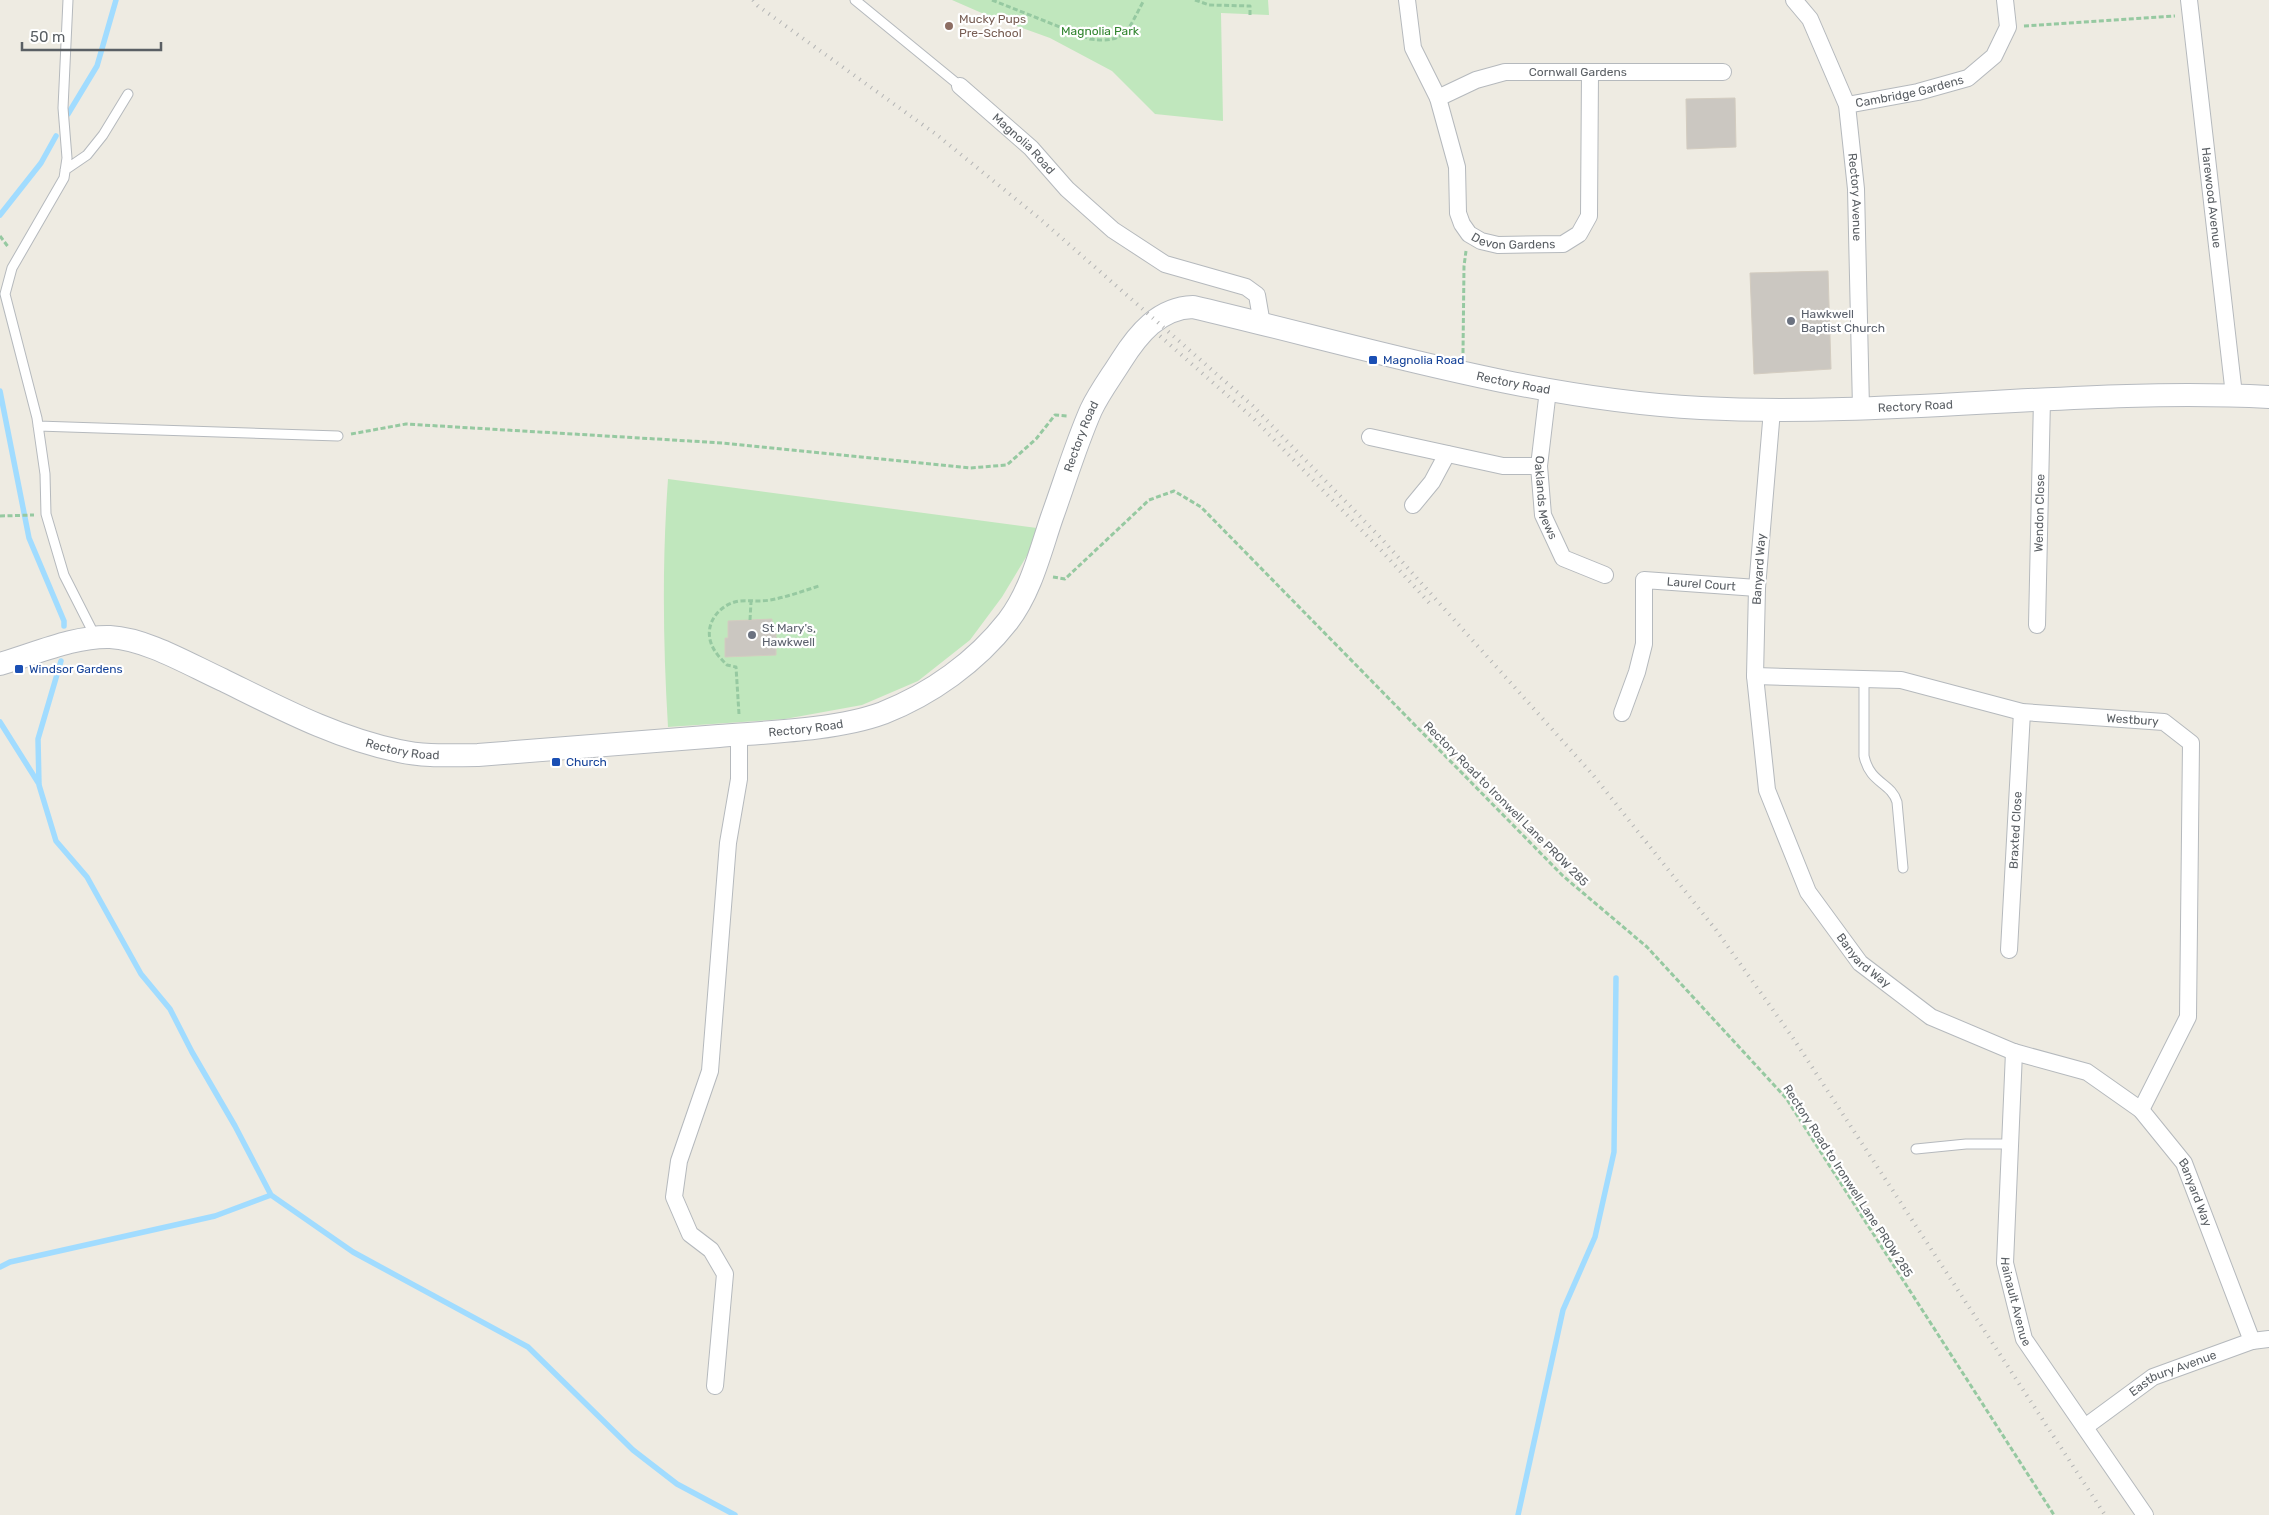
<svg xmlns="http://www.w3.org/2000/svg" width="2269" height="1515" font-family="Rubik,sans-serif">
<rect width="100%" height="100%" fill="#eeebe2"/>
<path fill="#c0e7bd" d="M 952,0 L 1268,0 L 1269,15 L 1221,13 L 1223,121 L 1155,114 L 1112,71 L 1050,38 L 984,14 Z
M 668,479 L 1037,528 L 1034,544 L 1002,597 L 970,640 L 918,681 L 862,705 L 785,719 L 668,727 C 663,644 662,562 668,479 Z"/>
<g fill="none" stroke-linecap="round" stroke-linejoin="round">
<path stroke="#a1dcff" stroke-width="5.5" d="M 68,114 L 97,66 L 116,0
M 0,215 L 41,163 L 56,136
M 0,391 L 29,538 L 64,621 L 64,626
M 61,661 L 38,739 L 39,785 L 56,841 L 87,877 L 141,974 L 170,1009 L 192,1052 L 235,1126 L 271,1195 L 353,1252 L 528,1347 L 633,1450 L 677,1484 L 735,1515
M 0,722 L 39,784
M 0,1267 L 10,1262 L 215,1216 L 271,1195
M 1518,1515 L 1563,1310 L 1595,1237 L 1614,1152 L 1616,978"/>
</g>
<path fill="#cbc7c1" stroke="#d3ccc0" d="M 1735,98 L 1736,147 L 1687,149 L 1686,99 Z
M 1828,271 L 1831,369 L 1754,374 L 1750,273 Z
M 772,619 L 772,632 L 776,632 L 776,655 L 725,657 L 725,638 L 728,638 L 728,621 Z"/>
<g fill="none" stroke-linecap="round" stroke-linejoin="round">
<g stroke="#b5b9bd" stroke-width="11">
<path id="lane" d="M 68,0 L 63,108 L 67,158 L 64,178 L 12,268 L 5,294 L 37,418 L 45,474 L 46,514 L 64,575 L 96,638
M 855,0 L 960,86
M 65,170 L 87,155 L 103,135 L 128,94
M 38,426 L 338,436
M 1864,679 L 1864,756 C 1870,784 1891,782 1897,802 L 1903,868
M 1916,1149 L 1966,1144 L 2010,1144"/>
</g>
<g stroke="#b5b9bd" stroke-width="18">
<g id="street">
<path id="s1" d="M 1407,0 L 1413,48 L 1438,98 L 1457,167 L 1458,213 L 1462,224 L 1469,234 L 1481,241 L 1498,245 L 1563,244 L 1579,234 L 1589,216 L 1590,72"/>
<path id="s2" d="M 1794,0 L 1810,19 L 1847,105 L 1856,189 L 1861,408"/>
<path id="s3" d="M 2189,0 L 2234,395"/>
<path id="s4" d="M 960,86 L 1031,148 L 1067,189 L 1113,230 L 1165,264 L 1246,287 L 1257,295 L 1262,324"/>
<path id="s5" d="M 1438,98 L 1476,80 L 1505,72 L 1723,72"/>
<path id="s6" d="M 1847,105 L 1918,92 L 1968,78 L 1994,56 L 2008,27 L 2005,0"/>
<path id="s7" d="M 1548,390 L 1539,466 L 1543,515 L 1563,558 L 1605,575"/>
<path id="s8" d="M 1772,410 L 1757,588 L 1755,676 L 1767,790 L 1808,892 L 1860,963 L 1931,1017 L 2014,1052 L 2087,1072 L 2141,1110 L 2184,1163 L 2252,1341"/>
<path d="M 1370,437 L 1503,466 L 1539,466"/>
<path d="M 1413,505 L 1432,482 L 1447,454"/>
<path id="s9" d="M 2037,625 L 2042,399"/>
<path id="s10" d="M 1755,676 L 1901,680 L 2022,712 L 2164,722 L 2191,743 L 2188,1017 L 2141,1110"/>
<path id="s11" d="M 1622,713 L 1637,672 L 1644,644 L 1644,580 L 1757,588"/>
<path id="s12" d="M 2009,950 L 2022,712"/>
<path id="s13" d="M 2014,1052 L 2005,1263 L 2024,1339 L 2145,1515"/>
<path d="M 715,1386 L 725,1274 L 711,1250 L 690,1234 L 674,1197 L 679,1161 L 710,1071 L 728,843 L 739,779 L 739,735"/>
<path id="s14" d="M 2085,1427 L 2153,1377 L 2252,1341 L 2269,1339"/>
</g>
</g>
<g stroke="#b6babf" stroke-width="24">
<g id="secondary">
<path id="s15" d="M 0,664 C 35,654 74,636 110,637 C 147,639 190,665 223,680 C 280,708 336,738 399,751 C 425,757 452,755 478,755 C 559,749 639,742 719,736 C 769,732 837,730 883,713 C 931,694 976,662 1008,621 C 1031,591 1040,552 1052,517 C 1065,481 1076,444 1091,410 C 1099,393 1111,377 1121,361 C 1138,334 1159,308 1193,307 C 1360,346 1529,399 1701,408 C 1890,418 2080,387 2269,397"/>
</g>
</g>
<path stroke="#96c9a1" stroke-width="3" stroke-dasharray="5 2.5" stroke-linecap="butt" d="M 992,0 L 1090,39 C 1127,44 1128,29 1144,0
M 1195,0 L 1209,5 L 1250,6 L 1250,15
M 2024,26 L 2175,16
M 0,236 L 9,248
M 1463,353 L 1464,266 L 1466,251
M 351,434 L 406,424 L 723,443 L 970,468 L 1007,465 L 1036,439 L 1055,415 L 1068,416
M 0,516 L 34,515
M 1053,577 L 1065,579 L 1149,500 L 1174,491 L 1201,507 L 1563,876 L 1647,947 L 1786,1098 L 2054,1515
M 750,620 L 751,602
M 739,714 L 736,667 L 727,665 C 721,659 714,652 711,643 C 704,623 720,604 739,601 C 750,600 760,602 770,600 C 787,597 803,591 819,586"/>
<use href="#lane" stroke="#fff" stroke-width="9"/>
<use href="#street" stroke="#fff" stroke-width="16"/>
<use href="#secondary" stroke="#fff" stroke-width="22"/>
<path stroke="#b4b5b5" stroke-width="4" stroke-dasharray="1 6" stroke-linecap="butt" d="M 753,0 L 758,6 L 937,135 L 1039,218 L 1253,406 L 1380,537 L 1509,681 L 1593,775 L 1716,930 L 1793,1038 L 2105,1515
M 1160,336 L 1252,417 L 1379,548 L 1433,607"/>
</g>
<circle fill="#8d6e63" stroke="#fff" stroke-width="2" cx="949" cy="26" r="5"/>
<g fill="#6b7280" stroke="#fff" stroke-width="2">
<circle cx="1791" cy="321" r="5"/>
<circle cx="752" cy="635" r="5"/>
</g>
<g fill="#1a4fb4" stroke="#fff" stroke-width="2">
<rect x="1368" y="355" width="10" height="10" rx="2.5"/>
<rect x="14" y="664" width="10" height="10" rx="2.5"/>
<rect x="551" y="757" width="10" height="10" rx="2.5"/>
</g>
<g text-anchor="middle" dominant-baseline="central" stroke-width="4.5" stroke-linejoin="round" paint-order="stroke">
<g font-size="12" fill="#785e54" stroke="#fff" text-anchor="start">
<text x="959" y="19">Mucky Pups<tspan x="959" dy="14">Pre-School</tspan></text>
</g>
<g font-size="12" fill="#328530" stroke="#fff">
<text x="1100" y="31">Magnolia Park</text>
</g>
<g font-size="12" fill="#5a5f64" stroke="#fff">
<text stroke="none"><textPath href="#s5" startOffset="145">Cornwall Gardens</textPath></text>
<text stroke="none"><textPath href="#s6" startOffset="64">Cambridge Gardens</textPath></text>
<text stroke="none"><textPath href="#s4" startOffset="86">Magnolia Road</textPath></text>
<text stroke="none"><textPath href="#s2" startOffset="211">Rectory Avenue</textPath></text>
<text stroke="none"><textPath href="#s3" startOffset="199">Harewood Avenue</textPath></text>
<text stroke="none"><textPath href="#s1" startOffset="292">Devon Gardens</textPath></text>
<text stroke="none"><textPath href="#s15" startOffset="1778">Rectory Road</textPath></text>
<text stroke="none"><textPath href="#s15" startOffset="2182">Rectory Road</textPath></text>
<text stroke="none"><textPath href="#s15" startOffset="1269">Rectory Road</textPath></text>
<text stroke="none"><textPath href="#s7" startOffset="109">Oaklands Mews</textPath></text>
<text stroke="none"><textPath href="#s9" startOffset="112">Wendon Close</textPath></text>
<text transform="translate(1759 569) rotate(-86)">Banyard Way</text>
<text stroke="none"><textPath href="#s11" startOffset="194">Laurel Court</textPath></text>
<text stroke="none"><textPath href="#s10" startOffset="382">Westbury</textPath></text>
<text stroke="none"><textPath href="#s15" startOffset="834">Rectory Road</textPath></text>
<text stroke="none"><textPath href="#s15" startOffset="429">Rectory Road</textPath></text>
<text transform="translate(1506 804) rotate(45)">Rectory Road to Ironwell Lane PROW 285</text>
<text stroke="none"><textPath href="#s12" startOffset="120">Braxted Close</textPath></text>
<text stroke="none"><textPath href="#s8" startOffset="580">Banyard Way</textPath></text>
<text transform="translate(1848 1181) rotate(57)">Rectory Road to Ironwell Lane PROW 285</text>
<text stroke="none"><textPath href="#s8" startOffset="1000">Banyard Way</textPath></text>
<text stroke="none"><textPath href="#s13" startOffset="251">Hainault Avenue</textPath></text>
<text stroke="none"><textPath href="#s14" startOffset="104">Eastbury Avenue</textPath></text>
</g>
<g font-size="12" fill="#5b616d" stroke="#fff" text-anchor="start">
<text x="1801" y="314">Hawkwell<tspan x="1801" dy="14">Baptist Church</tspan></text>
<text x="762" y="628">St Mary's,<tspan x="762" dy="14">Hawkwell</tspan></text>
</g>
<g font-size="12" fill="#164399" stroke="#fff" text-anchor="start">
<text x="1383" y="360">Magnolia Road</text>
<text x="29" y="669">Windsor Gardens</text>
<text x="566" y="762">Church</text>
</g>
</g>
<path d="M22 42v8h139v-8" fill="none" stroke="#5a5f64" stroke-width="2.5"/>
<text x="30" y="42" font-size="15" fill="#5a5f64" stroke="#ffffff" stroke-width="4" paint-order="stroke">50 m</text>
</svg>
